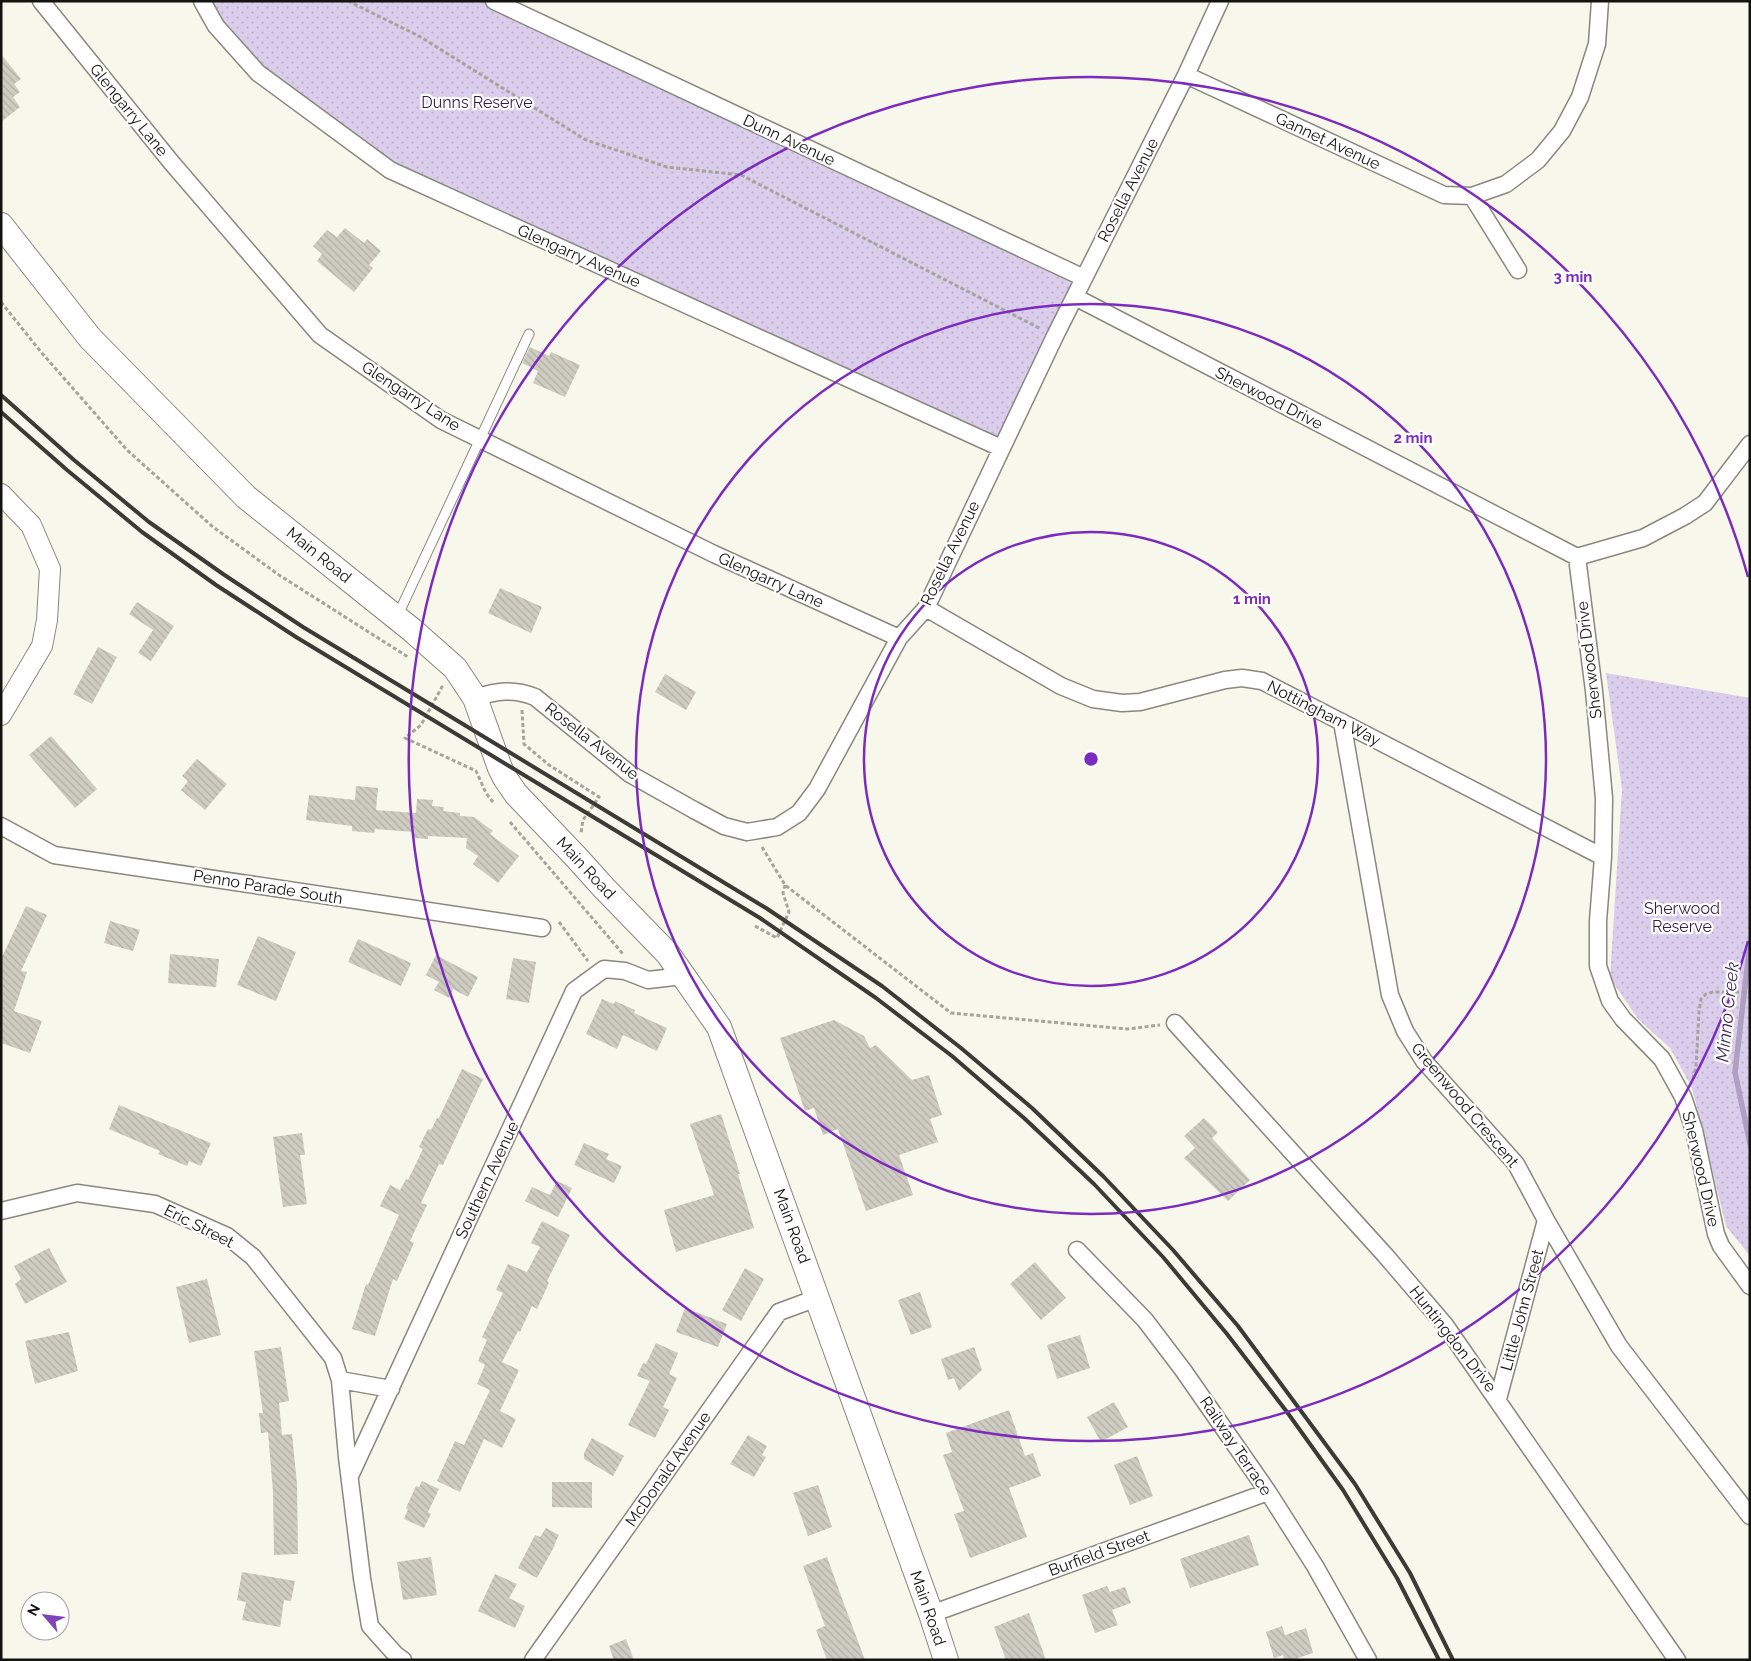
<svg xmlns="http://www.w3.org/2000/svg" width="1751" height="1661" font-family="Raleway,sans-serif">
<defs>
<pattern id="park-dots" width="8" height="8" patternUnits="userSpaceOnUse" patternTransform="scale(1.25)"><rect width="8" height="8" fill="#dbceec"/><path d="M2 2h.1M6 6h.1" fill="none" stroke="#bbb0c9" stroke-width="1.8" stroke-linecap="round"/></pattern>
<pattern id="building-back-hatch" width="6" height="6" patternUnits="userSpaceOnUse" patternTransform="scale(1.25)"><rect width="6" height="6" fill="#cfcdc2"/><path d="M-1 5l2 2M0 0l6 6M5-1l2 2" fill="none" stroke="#b1afa6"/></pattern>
</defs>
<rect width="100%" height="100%" fill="#f8f7eb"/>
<path fill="url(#park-dots)" d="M 202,1 L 494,1 L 1084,278 L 1001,448 L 390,170 L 258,73 Z
M 1606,673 L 1750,698 L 1750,1256 L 1726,1226 L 1692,1088 L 1670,1048 L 1638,1019 L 1610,978 L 1622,789 Z"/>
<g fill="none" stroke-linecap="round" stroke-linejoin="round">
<path stroke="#afa0c2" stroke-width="5.5" d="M 1750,943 L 1735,1072 L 1750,1144"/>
</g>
<path fill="url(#building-back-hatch)" d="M 1,54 L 21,79 L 14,84 L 20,92 L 13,97 L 20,107 L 1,122 Z
M 345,228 L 364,243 L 367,239 L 381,251 L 369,265 L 373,268 L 354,292 L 317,261 L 322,254 L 313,246 L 327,230 L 337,237 Z
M 530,347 L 549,356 L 551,352 L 580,365 L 565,397 L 533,383 L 538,371 L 522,363 Z
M 500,588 L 542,607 L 531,633 L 488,613 Z
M 137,602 L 174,626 L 151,661 L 138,653 L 153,630 L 129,614 Z
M 98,647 L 117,657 L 92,704 L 73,694 Z
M 665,674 L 696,692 L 686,710 L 655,692 Z
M 51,736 L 97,789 L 75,808 L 29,755 Z
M 197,759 L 227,784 L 205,810 L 181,790 L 188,781 L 182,776 Z
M 356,786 L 378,788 L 376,810 L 416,813 L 417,799 L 433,800 L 432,806 L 444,807 L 443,811 L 460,813 L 460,816 L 474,817 L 493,831 L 490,834 L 519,856 L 498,883 L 473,864 L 478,856 L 466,848 L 467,838 L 428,836 L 428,839 L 414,838 L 414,832 L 375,829 L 374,833 L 352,831 L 352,826 L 306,820 L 309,795 L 355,800 Z
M 26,906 L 47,915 L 21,971 L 27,972 L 14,1011 L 42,1021 L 30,1053 L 1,1043 L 1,959 Z
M 110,921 L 140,930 L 133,951 L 104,943 Z
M 258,936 L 296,952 L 276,1001 L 237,985 Z
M 358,939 L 411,963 L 401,986 L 348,962 Z
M 170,954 L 219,959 L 216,987 L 168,983 Z
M 436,955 L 478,977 L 468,997 L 453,989 L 449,998 L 434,990 L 439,982 L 426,975 Z
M 513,958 L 536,962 L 529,1003 L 506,999 Z
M 602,999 L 614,1004 L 615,1001 L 635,1010 L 634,1013 L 667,1028 L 657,1051 L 623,1035 L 617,1049 L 586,1034 Z
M 834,1020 L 864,1036 L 870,1048 L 876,1045 L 912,1080 L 929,1075 L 942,1115 L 930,1119 L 938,1142 L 899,1155 L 913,1195 L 866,1211 L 838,1129 L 823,1135 L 814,1108 L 805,1111 L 780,1038 Z
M 462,1069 L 483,1079 L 443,1165 L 439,1164 L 421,1203 L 427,1205 L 410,1241 L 414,1243 L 397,1281 L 393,1279 L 375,1336 L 352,1329 L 366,1284 L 368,1285 L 399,1215 L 380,1206 L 390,1185 L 400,1190 L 406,1179 L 408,1180 L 423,1149 L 419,1147 L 428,1129 L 431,1130 L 437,1118 L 439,1118 Z
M 119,1105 L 211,1143 L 201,1166 L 189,1161 L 187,1166 L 158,1154 L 160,1151 L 109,1129 Z
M 721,1114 L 740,1174 L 738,1174 L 754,1228 L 676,1252 L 664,1210 L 714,1195 L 690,1124 Z
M 1204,1118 L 1218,1132 L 1212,1138 L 1250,1180 L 1228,1201 L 1184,1158 L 1195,1148 L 1184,1136 Z
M 302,1133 L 305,1155 L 300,1155 L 307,1204 L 283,1207 L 273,1137 Z
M 584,1143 L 609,1154 L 606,1159 L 622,1166 L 614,1183 L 574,1165 Z
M 557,1181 L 572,1188 L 558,1217 L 525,1201 L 532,1187 L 550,1195 Z
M 542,1221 L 570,1235 L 547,1281 L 549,1283 L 537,1309 L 532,1306 L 520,1332 L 518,1331 L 502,1362 L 519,1370 L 500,1411 L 516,1419 L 502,1448 L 484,1439 L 460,1492 L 437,1481 L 455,1441 L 464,1445 L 490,1390 L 477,1384 L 485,1365 L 478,1361 L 487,1340 L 482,1337 L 503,1293 L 496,1290 L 508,1264 L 527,1272 L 540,1247 L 531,1243 Z
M 49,1248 L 67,1282 L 25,1304 L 15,1284 L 21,1279 L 14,1266 Z
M 1035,1262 L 1066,1298 L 1041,1320 L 1010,1284 Z
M 745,1268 L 764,1279 L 741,1321 L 722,1310 Z
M 207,1279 L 221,1335 L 189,1343 L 176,1287 Z
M 920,1292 L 932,1327 L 911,1335 L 898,1300 Z
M 685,1308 L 727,1324 L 718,1347 L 676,1332 Z
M 69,1332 L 78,1371 L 35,1384 L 25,1341 Z
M 1080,1335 L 1090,1368 L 1057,1379 L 1047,1345 Z
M 656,1343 L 678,1353 L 669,1374 L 677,1378 L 663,1407 L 669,1410 L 655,1438 L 628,1425 L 650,1381 L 637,1376 L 643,1363 L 646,1364 Z
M 281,1347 L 289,1401 L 279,1403 L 282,1435 L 292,1434 L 297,1484 L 298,1554 L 274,1555 L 273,1492 L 268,1432 L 261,1433 L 259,1413 L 263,1413 L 254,1351 Z
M 974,1347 L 982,1370 L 959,1391 L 954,1378 L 948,1380 L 941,1359 Z
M 1114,1402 L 1128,1427 L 1101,1442 L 1087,1417 Z
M 1009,1410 L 1025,1456 L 1033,1453 L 1041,1476 L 1009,1488 L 1027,1537 L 970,1558 L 954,1514 L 964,1511 L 943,1455 L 952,1452 L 946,1433 Z
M 748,1435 L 767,1446 L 762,1455 L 766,1457 L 754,1477 L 730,1464 Z
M 592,1438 L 624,1456 L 613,1476 L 584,1459 L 584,1453 Z
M 1137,1456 L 1153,1496 L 1130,1505 L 1114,1465 Z
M 422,1481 L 439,1489 L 428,1512 L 431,1514 L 424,1528 L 404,1519 L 408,1509 L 406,1508 L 416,1486 L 419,1487 Z
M 552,1482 L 592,1482 L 592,1508 L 552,1507 Z
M 818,1485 L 832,1527 L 808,1536 L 793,1493 Z
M 546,1528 L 559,1535 L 554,1545 L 555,1545 L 537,1578 L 518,1568 L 535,1535 L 540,1537 Z
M 1249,1535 L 1259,1565 L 1190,1588 L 1180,1559 Z
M 431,1557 L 437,1595 L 403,1600 L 397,1562 Z
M 827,1557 L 844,1604 L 865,1660 L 827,1660 L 816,1630 L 825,1626 L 803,1566 Z
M 242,1572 L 295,1581 L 291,1601 L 284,1600 L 280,1627 L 242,1620 L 246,1602 L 237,1600 Z
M 495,1574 L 517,1584 L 509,1598 L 525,1606 L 515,1628 L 478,1611 Z
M 1107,1586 L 1110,1592 L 1125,1587 L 1131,1603 L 1112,1610 L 1118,1625 L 1095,1633 L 1082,1595 Z
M 1029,1613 L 1046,1660 L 1006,1660 L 994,1627 Z
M 1282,1626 L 1285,1635 L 1306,1628 L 1313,1653 L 1292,1660 L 1284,1660 L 1283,1655 L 1274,1658 L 1266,1632 Z
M 626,1639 L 634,1660 L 614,1660 L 609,1646 Z"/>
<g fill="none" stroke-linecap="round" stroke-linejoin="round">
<g stroke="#8a887e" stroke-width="11">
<path id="service" d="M 397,617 L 529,334"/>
</g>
<g stroke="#8a887e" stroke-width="19">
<path id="minor" d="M 41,1 L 171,162 L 320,335 L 441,420 L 714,554 L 899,638
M 202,1 L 216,26 L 258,73 L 390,170 L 1001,448
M 494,1 L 1084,278
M 1186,75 L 1444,195 L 1472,196 L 1506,184 L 1538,160 L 1562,131 L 1580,97 L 1597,44 L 1600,1
M 1472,196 L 1518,270
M 1075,297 L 1577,557
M 1577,557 L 1594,691 L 1604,798 L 1603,857 L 1598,921 L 1598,966 L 1610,1001 L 1623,1019 L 1662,1059 L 1683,1097 L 1694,1130 L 1716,1234 L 1721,1246 L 1750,1286
M 1577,557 L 1643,538 L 1685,516 L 1705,503 L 1750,444
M 926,608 L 1061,686 L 1093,699 L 1122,703 L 1140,702 L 1225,680 L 1242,678 L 1262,681 L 1603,857
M 475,698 C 496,691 513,688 535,697 L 630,774 L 694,810 L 724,826 L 747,832 L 777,827 L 799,813 L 817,789 L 899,638 L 926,608 L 1055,336 L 1186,75 L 1220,1
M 1342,722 L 1390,995 L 1405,1031 L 1424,1061 L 1516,1164 L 1546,1220 L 1619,1346 L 1750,1516
M 1,826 L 54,855 L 542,928
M 1175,1023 L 1385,1255 L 1445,1325 L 1677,1660
M 1,1211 L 77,1193 L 155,1204 L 227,1236 L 253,1257 L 333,1358 L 340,1380 L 391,1389
M 1077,1250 L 1145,1320 L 1183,1370 L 1268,1492 L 1315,1566 L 1368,1660
M 340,1380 L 347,1457 L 362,1578 L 370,1626 L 396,1655 L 403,1660
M 1498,1399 L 1546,1220
M 350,1476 L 574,991 L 604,969 L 625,971 L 648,980 L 683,976
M 931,1614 L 1268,1492
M 533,1660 L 779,1312 L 817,1298"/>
</g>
<g stroke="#8a887e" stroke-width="22">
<path id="tertiary" d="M 1,494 L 31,525 L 50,569 L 47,620 L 42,646 L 1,715"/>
</g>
<g stroke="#8a887e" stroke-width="26">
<path id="secondary" d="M 1,225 L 90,338 L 246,497 L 412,630 L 455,668 L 475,698 L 500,768 L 505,778 L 516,794 L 577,858 L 604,888 L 668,954 L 719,1027 L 931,1614 L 946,1660"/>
</g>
<path stroke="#a5a59c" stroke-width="3" stroke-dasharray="4 2.5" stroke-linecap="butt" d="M 348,1 L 419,36 L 586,140 L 667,167 L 741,175 L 1041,329
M 1,302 L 41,352 L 127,450 L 213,527 L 279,575 L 408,657
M 441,686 L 442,687 L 421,725 L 405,738 L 476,771 L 486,793 L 493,802
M 522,710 L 524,744 L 549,765 L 599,797 L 583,820 L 581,833
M 510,822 L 623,954
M 762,847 L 785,885 L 951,1013 L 1127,1029 L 1160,1025
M 559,922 L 588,961
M 755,926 L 777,938 L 789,912 L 783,893 L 785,885
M 1693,1079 L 1696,1067 L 1699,1011 L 1701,999 L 1706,994 L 1713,992 L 1750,992"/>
<use href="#service" stroke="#fff" stroke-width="9"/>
<use href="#minor" stroke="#fff" stroke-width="16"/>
<use href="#tertiary" stroke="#fff" stroke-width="20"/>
<use href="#secondary" stroke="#fff" stroke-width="24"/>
<path stroke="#3b3b35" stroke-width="4" d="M 1,395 L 74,460 L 149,522 L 223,574 L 303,627 L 766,908 L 882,986 L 961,1048 L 1032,1108 L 1104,1177 L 1173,1250 L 1238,1326 L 1355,1484 L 1410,1573 L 1453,1660
M 1,412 L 67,470 L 142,532 L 216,585 L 296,637 L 760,918 L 876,998 L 952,1056 L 1024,1118 L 1094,1184 L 1163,1257 L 1227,1334 L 1287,1412 L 1343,1490 L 1397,1578 L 1439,1660"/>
</g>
<g fill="none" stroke="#7b2cbf" stroke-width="2.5">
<circle cx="1091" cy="759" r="227"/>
<circle cx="1091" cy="759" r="455"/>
<path d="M1748 941A682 682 0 1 1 1748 577"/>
</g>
<g text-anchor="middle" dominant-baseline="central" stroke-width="4.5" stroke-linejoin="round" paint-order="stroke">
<g font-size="16" fill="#341d49" stroke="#fff">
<text x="477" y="102">Dunns Reserve</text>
<text x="1682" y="908">Sherwood<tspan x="1682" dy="18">Reserve</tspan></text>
</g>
<g font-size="16" fill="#13130f" stroke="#fff">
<text transform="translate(129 110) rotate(51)">Glengarry Lane</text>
<text transform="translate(789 140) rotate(25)">Dunn Avenue</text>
<text transform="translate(1328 141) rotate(25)">Gannet Avenue</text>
<text transform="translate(1128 190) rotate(-63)">Rosella Avenue</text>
<text transform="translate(579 256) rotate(24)">Glengarry Avenue</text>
<text transform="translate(411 396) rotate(33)">Glengarry Lane</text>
<text transform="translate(1269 398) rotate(27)">Sherwood Drive</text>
<text transform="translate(950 553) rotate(-64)">Rosella Avenue</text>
<text transform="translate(319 555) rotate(39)">Main Road</text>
<text transform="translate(771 580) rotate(24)">Glengarry Lane</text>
<text transform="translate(1589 660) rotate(-97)">Sherwood Drive</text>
<text transform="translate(1324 713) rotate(27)">Nottingham Way</text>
<text transform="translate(592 741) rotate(38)">Rosella Avenue</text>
<text transform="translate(586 868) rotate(47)">Main Road</text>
<text transform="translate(268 887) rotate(9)">Penno Parade South</text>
<text transform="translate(1465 1105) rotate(50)">Greenwood Crescent</text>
<text transform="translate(1701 1169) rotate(77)">Sherwood Drive</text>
<text transform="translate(487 1180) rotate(-65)">Southern Avenue</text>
<text transform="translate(199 1226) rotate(27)">Eric Street</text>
<text transform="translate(792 1226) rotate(70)">Main Road</text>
<text transform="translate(1522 1310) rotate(-75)">Little John Street</text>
<text transform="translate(1453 1339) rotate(52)">Huntingdon Drive</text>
<text transform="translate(1236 1446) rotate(56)">Railway Terrace</text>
<text transform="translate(668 1469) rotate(-55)">McDonald Avenue</text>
<text transform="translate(1099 1553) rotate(-20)">Burfield Street</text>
<text transform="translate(928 1608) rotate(71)">Main Road</text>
</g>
<g font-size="18" font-style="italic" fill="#402956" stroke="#fff">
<text transform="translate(1727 1012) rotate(-84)">Minno Creek</text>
</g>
</g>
<circle cx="1091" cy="759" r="8" fill="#7b2cbf" stroke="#fff" stroke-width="2.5"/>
<g font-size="15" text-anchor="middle" font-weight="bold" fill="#7b2cbf" stroke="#fff" stroke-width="4.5" stroke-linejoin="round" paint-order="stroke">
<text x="1573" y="282">3 min</text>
<text x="1413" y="443">2 min</text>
<text x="1252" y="604">1 min</text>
</g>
<rect width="1751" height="1661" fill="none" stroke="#13130f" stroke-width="5"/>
<g transform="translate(45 1616) rotate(298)"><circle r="24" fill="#ffffff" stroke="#a1a19f"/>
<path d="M0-4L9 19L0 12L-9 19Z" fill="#8143b8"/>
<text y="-8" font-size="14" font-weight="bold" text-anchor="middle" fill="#13130f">N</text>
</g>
</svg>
